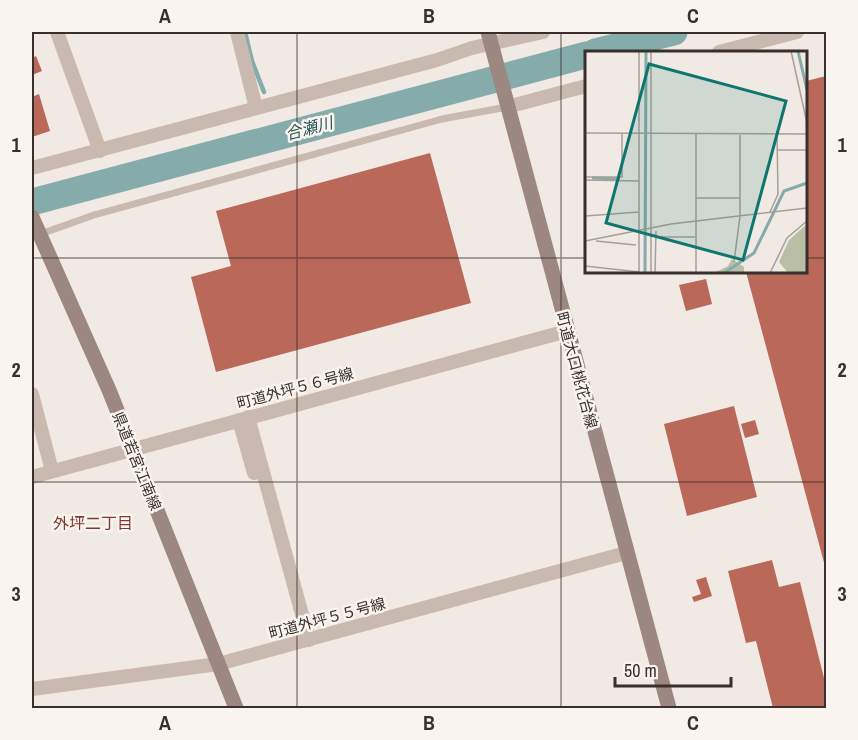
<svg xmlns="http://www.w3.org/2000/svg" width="858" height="740" font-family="'Archivo Narrow','Noto Sans JP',sans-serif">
<rect width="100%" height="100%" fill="#f1e9e3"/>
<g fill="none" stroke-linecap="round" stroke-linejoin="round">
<path stroke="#85abaa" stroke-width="4.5" d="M 245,32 L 252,61 L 264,92"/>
<path stroke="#85abaa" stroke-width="27" d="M 595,52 L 674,32
M 32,202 L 586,55"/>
</g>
<path fill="#b96859" d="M 36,56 L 42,71 L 32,75 L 32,58 Z
M 826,76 L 826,570 L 746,272 L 806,272 L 806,81 Z
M 39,94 L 50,131 L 32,137 L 32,97 Z
M 430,153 L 471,303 L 216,372 L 191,277 L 231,266 L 216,211 Z
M 706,279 L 712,304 L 686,311 L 679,285 Z
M 734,406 L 757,497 L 687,516 L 664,424 Z
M 755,420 L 759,434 L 745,438 L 741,424 Z
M 772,560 L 779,587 L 800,582 L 826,686 L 826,708 L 773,708 L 756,641 L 746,643 L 728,571 Z
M 706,577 L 712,596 L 694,602 L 692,597 L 701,594 L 696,580 Z"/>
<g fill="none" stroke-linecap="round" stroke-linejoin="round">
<path stroke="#c9b9af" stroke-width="7" d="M 32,237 L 94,215 L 442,119 L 507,107"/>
<path stroke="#c9b9af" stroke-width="14" d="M 57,32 L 100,151
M 237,32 L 256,108
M 719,52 L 797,32
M 507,107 L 586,86
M 32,168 L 437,60 L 472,48 L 543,32
M 32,394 L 52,471
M 248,417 L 309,640
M 239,420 L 254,473
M 32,477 L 567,331
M 32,689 L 218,664 L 626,553"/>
<path stroke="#9c8881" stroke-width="15" d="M 488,32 L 669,708
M 32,217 L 109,390 L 236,708"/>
</g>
<path fill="none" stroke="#392f2d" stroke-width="1.5" stroke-opacity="0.55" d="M 297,32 L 297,708M 561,32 L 561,708M 32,258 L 586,258M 806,258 L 826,258M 32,482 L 826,482"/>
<g text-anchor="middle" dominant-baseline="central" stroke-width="5" stroke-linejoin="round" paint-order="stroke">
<g font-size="15" fill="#392f2d" stroke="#f9f4ef">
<text transform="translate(577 370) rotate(75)">町道大口桃花台線</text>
<text transform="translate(295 388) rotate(-15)">町道外坪５６号線</text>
<text transform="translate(137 461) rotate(68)">県道若宮江南線</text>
<text transform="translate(327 618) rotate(-15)">町道外坪５５号線</text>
</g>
<g font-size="16" font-style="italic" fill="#265655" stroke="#f9f4ef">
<text transform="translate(309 128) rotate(-15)">合瀬川</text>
</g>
<g font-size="16" fill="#7e3b2f" stroke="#f9f4ef">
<text x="93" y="523">外坪二丁目</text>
</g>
</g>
<g transform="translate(585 51)">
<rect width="222" height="222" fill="#f1e9e3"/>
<path d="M 222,173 L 222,222 L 203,222 L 194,211 L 204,189 ZM 147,208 L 159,216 L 159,222 L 129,222 L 143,215 Z" fill="#b8bfa4"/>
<path fill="none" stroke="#85abaa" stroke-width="3" d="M 213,0 L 222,39M 7,127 L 35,128M 60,222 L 61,0M 139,222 L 169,202 L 199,140 L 222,132"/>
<path fill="none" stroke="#a79f9a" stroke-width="1.5" d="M 206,0 L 222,72M 0,82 L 222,83M 111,83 L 111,222M 192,99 L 222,99M 0,126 L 37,126 L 37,83M 0,129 L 54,130M 111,147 L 155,147M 185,161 L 193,143 L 192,83M 0,165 L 54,161M 70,186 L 110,186M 0,190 L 86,173 L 222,157M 11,190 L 51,194M 149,211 L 155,165 L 155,84M 0,215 L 54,221M 54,222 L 54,0M 66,222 L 66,0M 70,222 L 71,180M 185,222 L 202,187 L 222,170"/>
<path fill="#0f766e" fill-opacity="0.15" stroke="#0f766e" stroke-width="3" d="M 64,13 L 201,50 L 158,209 L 21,172 Z"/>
<rect width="222" height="222" fill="none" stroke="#392f2d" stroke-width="3"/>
</g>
<rect width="858" height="740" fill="none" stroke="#f9f4ef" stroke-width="66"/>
<path d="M615 677v9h116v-9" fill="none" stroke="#392f2d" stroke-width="3"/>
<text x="624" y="677" font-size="18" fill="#392f2d" stroke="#f9f4ef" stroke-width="4.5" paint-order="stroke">50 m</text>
<rect x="33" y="33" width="792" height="674" fill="none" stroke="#392f2d" stroke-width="2"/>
<g font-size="20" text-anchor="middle" font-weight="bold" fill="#392f2d">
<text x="165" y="23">A</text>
<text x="429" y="23">B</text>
<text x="693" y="23">C</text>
<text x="16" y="152">1</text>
<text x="842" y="152">1</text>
<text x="16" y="377">2</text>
<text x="842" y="377">2</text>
<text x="16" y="601">3</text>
<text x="842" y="601">3</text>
<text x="165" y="730">A</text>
<text x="429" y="730">B</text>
<text x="693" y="730">C</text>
</g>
</svg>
